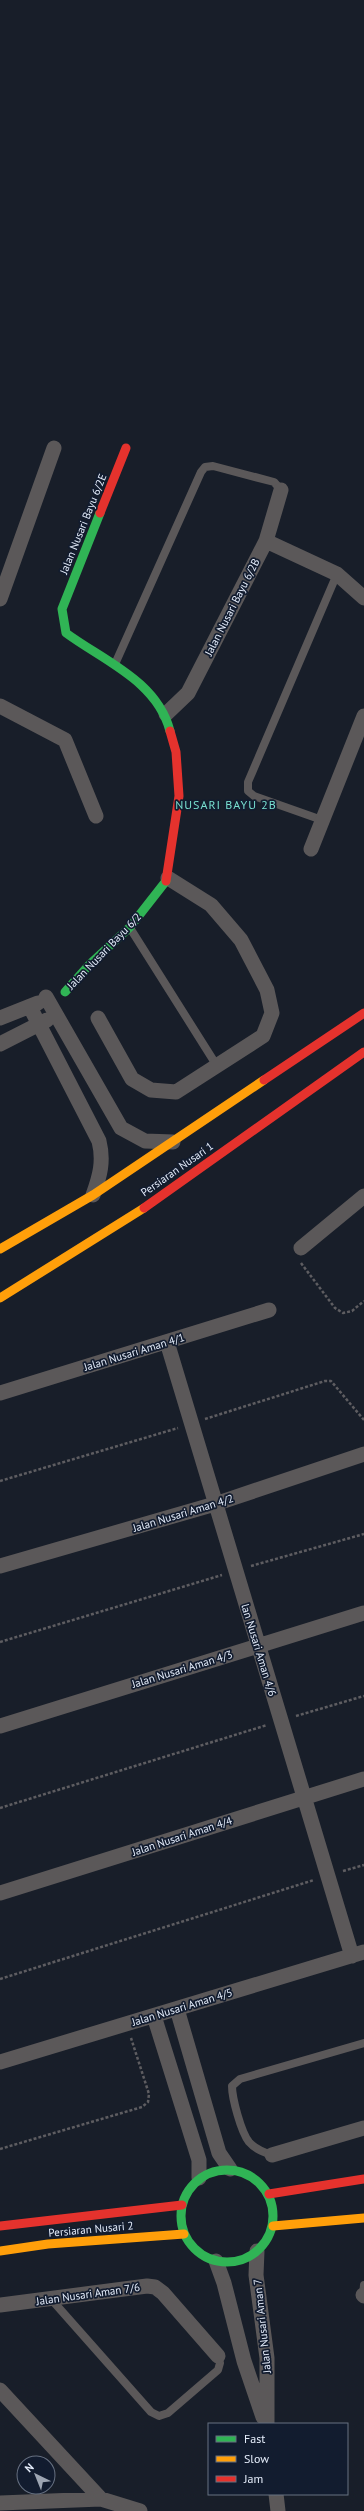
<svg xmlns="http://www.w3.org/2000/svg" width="364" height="2511" font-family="'PT Sans',sans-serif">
<rect width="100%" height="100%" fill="#181e29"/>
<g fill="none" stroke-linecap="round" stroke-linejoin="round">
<path stroke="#5e5d61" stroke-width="2.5" stroke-dasharray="3 2" stroke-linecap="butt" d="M 301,1263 L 335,1308 L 343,1313 L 352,1311 L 364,1301
M 205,1419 L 325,1381 L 331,1381 L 364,1420
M 0,1481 L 178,1428
M 251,1566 L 364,1534
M 0,1642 L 222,1575
M 296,1716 L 364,1696
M 0,1808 L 267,1725
M 343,1871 L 364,1865
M 0,1979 L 314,1880
M 0,2149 L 142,2107 L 148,2102 L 149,2094 L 131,2038"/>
<path stroke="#5b5859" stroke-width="8" d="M 115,664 L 201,472 L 205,467 L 213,466 L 274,482 L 281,490
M 322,820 L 254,796 L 248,791 L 248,782 L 337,574
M 130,928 L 217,1066
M 272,2155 C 263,2152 255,2149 249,2142 C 241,2132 232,2098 232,2086 L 240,2079 L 364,2043
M 363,2295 L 364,2285
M 51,2299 L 151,2412 L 159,2416 L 168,2413 L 218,2370 L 220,2363 L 218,2356"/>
<path stroke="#5b5859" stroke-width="15" d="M 266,541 L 337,574 L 364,598
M 0,599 L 54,448
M 0,706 L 65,740 L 96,816
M 166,714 L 188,693 L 266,541 L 281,490
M 311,849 L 364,716
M 46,997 L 121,1128 L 145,1141 L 173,1142
M 30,1007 L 99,1141 C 104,1161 100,1176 93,1195
M 0,1018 L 38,1003
M 98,1018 L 132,1079 L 151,1090 L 176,1092 L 263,1036 L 272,1013 L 267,990 L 241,940 L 211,905 L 168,878
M 0,1044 L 47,1020
M 301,1248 L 364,1196
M 167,1342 L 352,1956
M 0,1393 L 269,1310
M 0,1566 L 215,1504 L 364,1454
M 0,1726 L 364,1613
M 0,1893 L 364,1779
M 177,2009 L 219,2153 L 230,2169
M 154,2016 L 199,2160 L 199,2178
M 0,2062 L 364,1952
M 272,2155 L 364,2128
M 257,2251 L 256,2275 L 267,2358 L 267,2424
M 216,2261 L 224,2283 L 244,2361 L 263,2417
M 363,2295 L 364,2296
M 0,2305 L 147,2286 L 155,2287 L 163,2293 L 218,2356
M 0,2390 L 101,2499
M 276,2494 L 278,2511
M 0,2503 L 101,2499 L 140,2511"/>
<path stroke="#30b455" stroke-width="9" d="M 100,513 L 62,609 L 66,633 C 104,661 157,681 170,731
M 65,992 L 90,964 L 130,927 L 166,881
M181 2216a46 46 0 1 1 92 0a46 46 0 1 1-92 0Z"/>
<path stroke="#ff9f0a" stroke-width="9" d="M 0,1249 L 93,1195 L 264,1080
M 0,1298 L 144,1208
M 273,2226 L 364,2218
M 0,2251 L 48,2244 L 184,2234"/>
<path stroke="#e5322d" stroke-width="9" d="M 100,513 L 126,448
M 166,881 L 179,796 L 176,752 L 170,731
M 264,1080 L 364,1013
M 144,1208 L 364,1052
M 269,2194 L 364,2179
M 0,2226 L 182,2205"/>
</g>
<g text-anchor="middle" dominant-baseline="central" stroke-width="3.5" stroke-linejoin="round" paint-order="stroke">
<g font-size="11" fill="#e5edfb" stroke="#121c2f">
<text transform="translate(83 524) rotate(-68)">Jalan Nusari Bayu 6/2E</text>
<text transform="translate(232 607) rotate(-63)">Jalan Nusari Bayu 6/2B</text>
<text transform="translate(104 951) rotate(-46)">Jalan Nusari Bayu 6/2</text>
<text transform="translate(177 1169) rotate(-35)">Persiaran Nusari 1</text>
<text transform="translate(134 1352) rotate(-17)">Jalan Nusari Aman 4/1</text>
<text transform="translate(183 1513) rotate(-17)">Jalan Nusari Aman 4/2</text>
<text transform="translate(259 1650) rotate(73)">lan Nusari Aman 4/6</text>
<text transform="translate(182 1669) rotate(-17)">Jalan Nusari Aman 4/3</text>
<text transform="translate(182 1836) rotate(-18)">Jalan Nusari Aman 4/4</text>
<text transform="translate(182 2007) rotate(-17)">Jalan Nusari Aman 4/5</text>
<text transform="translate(91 2229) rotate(-5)">Persiaran Nusari 2</text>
<text transform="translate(88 2294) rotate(-8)">Jalan Nusari Aman 7/6</text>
<text transform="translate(262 2326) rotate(-96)">Jalan Nusari Aman 7</text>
</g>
<g font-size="12" letter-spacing="1" fill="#79e0d0" stroke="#121c2f">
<text x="226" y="804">NUSARI BAYU 2B</text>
</g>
</g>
<rect x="208" y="2423" width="140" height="72" fill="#121c2f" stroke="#667081"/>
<rect x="216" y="2436" width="20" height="6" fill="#30b455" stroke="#667081"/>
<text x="244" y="2443" font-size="12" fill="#e5edfb">Fast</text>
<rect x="216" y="2456" width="20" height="6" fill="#ff9f0a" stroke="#667081"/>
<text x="244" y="2463" font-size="12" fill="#e5edfb">Slow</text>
<rect x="216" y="2476" width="20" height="6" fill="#e5322d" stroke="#667081"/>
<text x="244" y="2483" font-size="12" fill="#e5edfb">Jam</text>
<g transform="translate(36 2475) rotate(317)"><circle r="19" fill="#121c2f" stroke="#667081"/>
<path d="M0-3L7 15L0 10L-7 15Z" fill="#9da5b2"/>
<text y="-6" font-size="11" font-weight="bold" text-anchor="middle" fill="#e5edfb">N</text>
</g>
</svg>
